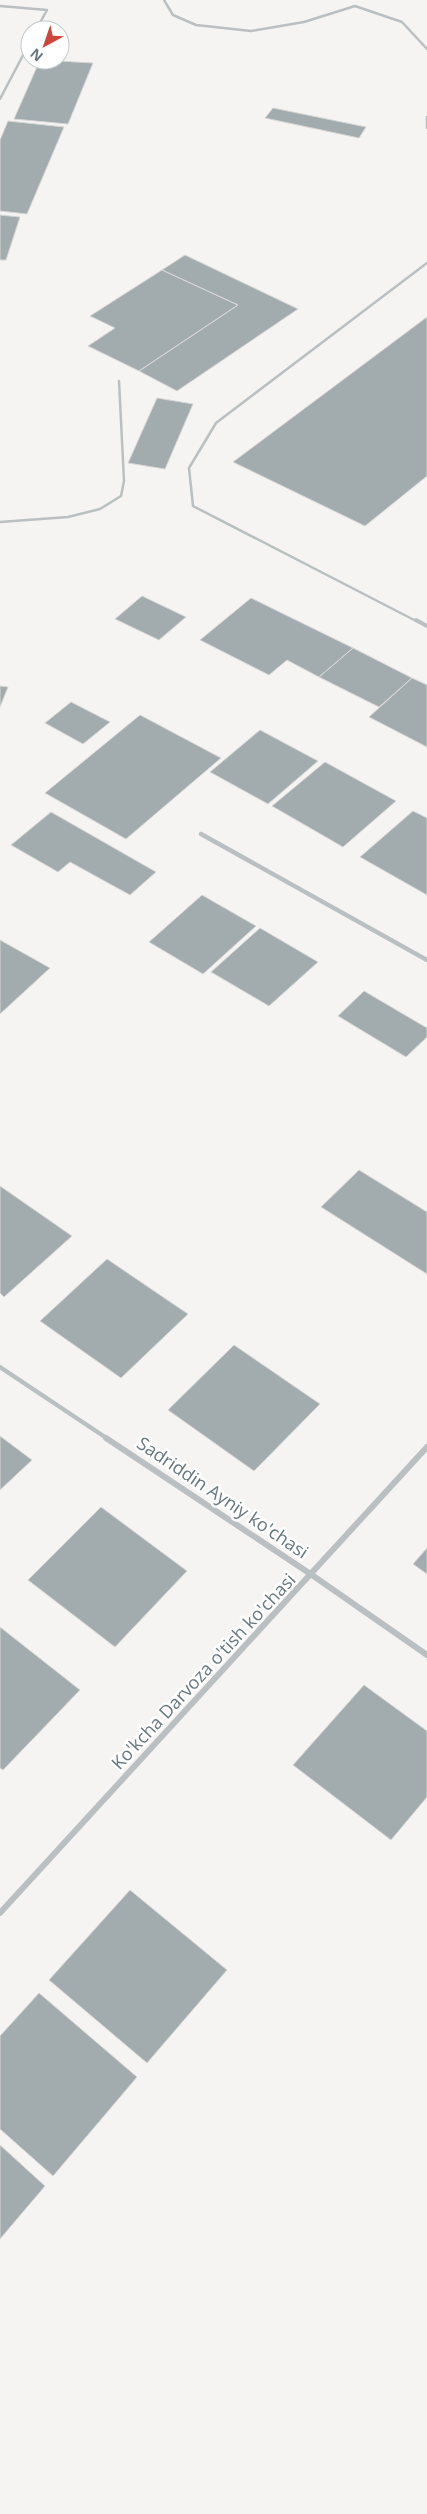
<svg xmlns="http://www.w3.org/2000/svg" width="427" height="2514" font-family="'Open Sans',sans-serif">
<rect width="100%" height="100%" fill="#f5f4f2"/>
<path fill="#a2abae" stroke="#d6d6d4" d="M 40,60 L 93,63 L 68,124 L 14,119 Z
M 273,108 L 366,127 L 359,138 L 265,118 Z
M 8,121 L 64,127 L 27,214 L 0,211 L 0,140 Z
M 0,215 L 20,217 L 6,260 L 0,260 Z
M 185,255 L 298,309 L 177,391 L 139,371 L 238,305 L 162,270 Z
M 162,270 L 238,305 L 139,371 L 88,346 L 115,328 L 90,316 Z
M 427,317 L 427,476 L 365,526 L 233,462 Z
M 157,398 L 193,404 L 165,469 L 128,463 Z
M 142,596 L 186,617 L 159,640 L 115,619 Z
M 251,598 L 353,648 L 319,677 L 287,660 L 269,675 L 200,640 Z
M 353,648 L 412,678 L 379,707 L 319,677 Z
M 412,678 L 427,685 L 427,747 L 369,717 Z
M 0,686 L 8,687 L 0,707 Z
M 71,702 L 110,722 L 83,744 L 45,723 Z
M 140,715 L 221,758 L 126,839 L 45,793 Z
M 260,730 L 318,761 L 268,804 L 210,772 Z
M 325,762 L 396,801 L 343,847 L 272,806 Z
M 413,811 L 427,818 L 427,895 L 360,857 Z
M 51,812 L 156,872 L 130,895 L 70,862 L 58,872 L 11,845 Z
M 202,895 L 256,926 L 203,974 L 149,942 Z
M 260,928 L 318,962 L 269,1006 L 211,972 Z
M 0,940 L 50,968 L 0,1014 Z
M 364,991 L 427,1028 L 427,1037 L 406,1057 L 338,1016 Z
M 359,1170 L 427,1212 L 427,1274 L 321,1207 Z
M 0,1186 L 72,1236 L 4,1297 L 0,1293 Z
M 107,1259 L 188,1314 L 121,1378 L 40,1321 Z
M 234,1345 L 320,1404 L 254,1471 L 168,1410 Z
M 0,1436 L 32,1460 L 0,1490 Z
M 101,1507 L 187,1571 L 115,1647 L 28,1580 Z
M 427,1548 L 427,1574 L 413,1564 Z
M 0,1627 L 80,1690 L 3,1770 L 0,1768 Z
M 364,1685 L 427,1731 L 427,1797 L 391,1840 L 293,1765 Z
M 130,1890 L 227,1970 L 147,2063 L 49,1980 Z
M 39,1993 L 137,2077 L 53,2176 L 0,2129 L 0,2036 Z
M 0,2145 L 45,2186 L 0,2239 Z"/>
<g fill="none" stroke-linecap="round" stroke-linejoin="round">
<path stroke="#babfc1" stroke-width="2.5" d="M 164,0 L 173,15 L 196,25 L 251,31 L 304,22 L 355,6 L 402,22 L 427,49
M 0,6 L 47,10 L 36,30
M 0,99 L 30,42
M 427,117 L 427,128
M 0,522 L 68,517 L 100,509 L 121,496 L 124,481 L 119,381
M 418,622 L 193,506 L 189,468 L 216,423 L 427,263"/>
<path stroke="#babfc1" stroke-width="4" d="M 416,620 L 427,626"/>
<path stroke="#babfc1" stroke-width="4.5" d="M 201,834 L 427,960
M 0,1367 L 108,1439"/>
<path stroke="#babfc1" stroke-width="6" d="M 106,1438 L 312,1575 L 427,1655
M 0,1913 L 427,1447"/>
</g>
<g text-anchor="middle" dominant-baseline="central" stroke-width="5" stroke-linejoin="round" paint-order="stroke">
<g font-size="18" fill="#68787f" stroke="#fff">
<text transform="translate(223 1497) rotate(34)">Sadriddin Ayniy ko'chasi</text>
<text transform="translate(203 1671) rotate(-47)">Ko'kcha Darvoza o'tish ko'chasi</text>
</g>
</g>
<g transform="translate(45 45) rotate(220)"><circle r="24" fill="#ffffff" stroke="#c3c9cc"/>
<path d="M0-4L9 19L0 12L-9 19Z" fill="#cc473a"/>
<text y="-8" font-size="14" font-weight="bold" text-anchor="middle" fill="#68787f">N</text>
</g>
</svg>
